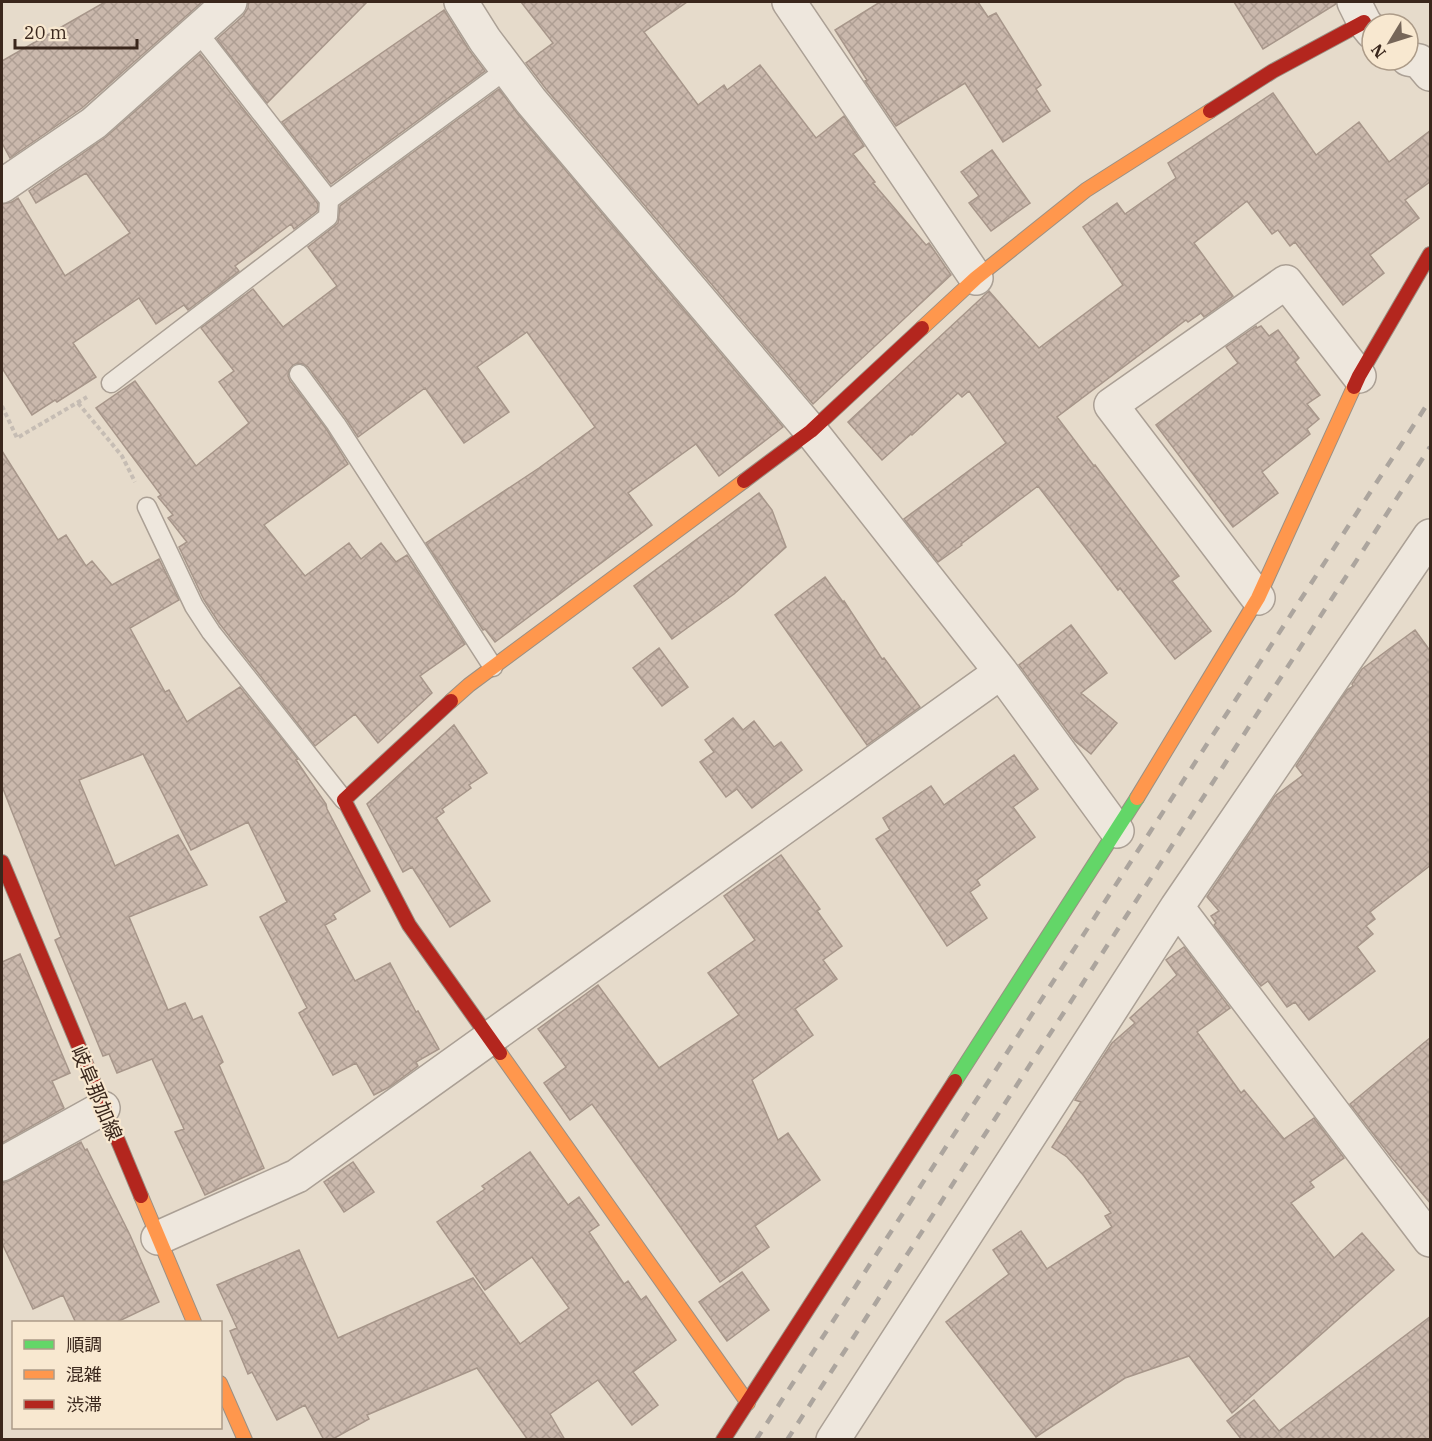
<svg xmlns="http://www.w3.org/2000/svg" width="1432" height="1441" font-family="'IBM Plex Serif','Noto Sans JP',serif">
<defs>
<pattern id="building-cross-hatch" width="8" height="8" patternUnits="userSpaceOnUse" patternTransform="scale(1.5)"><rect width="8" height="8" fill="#cab8ac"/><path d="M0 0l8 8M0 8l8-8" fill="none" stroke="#ae9e93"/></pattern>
</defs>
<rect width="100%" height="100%" fill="#e6dbcb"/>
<path fill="url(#building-cross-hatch)" stroke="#a7968a" stroke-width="1.5" d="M 105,2 L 202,2 L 82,108 L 10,158 L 2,143 L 2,61 Z
M 248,2 L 367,2 L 267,103 L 217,39 L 243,16 L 248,8 Z
M 521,2 L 687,2 L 644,32 L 698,105 L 724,85 L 727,90 L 760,65 L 816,138 L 844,116 L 864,146 L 853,154 L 875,182 L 873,183 L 926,245 L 929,243 L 951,275 L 813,404 L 546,89 L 526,63 L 553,43 Z
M 880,2 L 978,2 L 988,17 L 996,13 L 1041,85 L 1036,89 L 1050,111 L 1003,142 L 965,83 L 896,126 L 868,85 L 865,81 L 867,80 L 835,30 Z
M 1234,2 L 1335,2 L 1336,4 L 1263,49 Z
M 444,10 L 469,50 L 485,71 L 331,184 L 282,122 Z
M 200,54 L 318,204 L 317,211 L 294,229 L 291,224 L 235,266 L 239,271 L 188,310 L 184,305 L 156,324 L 139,298 L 73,343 L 96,377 L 57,402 L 55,400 L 32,415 L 2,368 L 2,204 L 12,202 L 18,198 L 65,276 L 130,233 L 86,173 L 36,203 L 29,191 L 106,137 Z
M 499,89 L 517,113 L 783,427 L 719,476 L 696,444 L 628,493 L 652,525 L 495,642 L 485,629 L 483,630 L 426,543 L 539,468 L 595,427 L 527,332 L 477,367 L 509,412 L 464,443 L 425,388 L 358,437 L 345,417 L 308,367 L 303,364 L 298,363 L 293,365 L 289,370 L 288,376 L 290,381 L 327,430 L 348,464 L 264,525 L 305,576 L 349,543 L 361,559 L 381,543 L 396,562 L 407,555 L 465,644 L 420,676 L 432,693 L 378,743 L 355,714 L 315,746 L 219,623 L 204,600 L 179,547 L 187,542 L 168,518 L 173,515 L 158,497 L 161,495 L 96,408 L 135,381 L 196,466 L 249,423 L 219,382 L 234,371 L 201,328 L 253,289 L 283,327 L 337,286 L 308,247 L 338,223 L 340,206 Z
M 1273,93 L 1316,155 L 1359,122 L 1389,162 L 1431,130 L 1431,181 L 1405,200 L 1419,218 L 1370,255 L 1384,273 L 1343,305 L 1295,242 L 1290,246 L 1278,230 L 1272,234 L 1247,201 L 1194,243 L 1233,296 L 1204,317 L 1201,313 L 1188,322 L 1186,320 L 1057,417 L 1094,466 L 1095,465 L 1179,576 L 1172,581 L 1211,631 L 1175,659 L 1120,588 L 1118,590 L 1038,486 L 961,544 L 962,545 L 938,562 L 904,519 L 1006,443 L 969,391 L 962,397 L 958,393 L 912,435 L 911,434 L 882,460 L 848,422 L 989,291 L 1039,348 L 1123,285 L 1083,227 L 1117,203 L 1125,214 L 1176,178 L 1168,163 Z
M 992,150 L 1030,203 L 991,231 L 969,203 L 979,196 L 961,172 Z
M 1256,326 L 1257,328 L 1261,326 L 1269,336 L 1278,330 L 1299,358 L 1295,362 L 1320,395 L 1307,404 L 1319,419 L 1307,429 L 1310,434 L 1262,472 L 1278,493 L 1233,527 L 1156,425 L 1238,363 L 1226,347 Z
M 2,451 L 58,540 L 66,535 L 86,566 L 92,561 L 112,585 L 159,559 L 179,600 L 130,628 L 165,692 L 169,690 L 187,722 L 240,687 L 298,759 L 296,760 L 326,804 L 327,809 L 370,891 L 333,914 L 336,919 L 325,925 L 355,981 L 390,963 L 416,1012 L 418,1011 L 439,1049 L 416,1062 L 418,1066 L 391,1086 L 374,1095 L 356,1063 L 333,1075 L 299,1013 L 307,1008 L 260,917 L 287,902 L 248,822 L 191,850 L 143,754 L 79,780 L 115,866 L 178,835 L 207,885 L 129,917 L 168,1010 L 185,1003 L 193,1020 L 202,1016 L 223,1062 L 219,1065 L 264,1168 L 205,1195 L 175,1132 L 184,1129 L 152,1059 L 117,1073 L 109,1054 L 103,1056 L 55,940 L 61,937 L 2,786 Z
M 759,493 L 772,510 L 786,547 L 734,594 L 672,639 L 634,586 Z
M 825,577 L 843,602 L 844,601 L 882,659 L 884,658 L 920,707 L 867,745 L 775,615 Z
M 1071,625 L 1107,673 L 1081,693 L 1117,723 L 1091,754 L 1075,741 L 1019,665 Z
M 1415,630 L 1431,652 L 1431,865 L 1370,912 L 1375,919 L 1366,926 L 1373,934 L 1357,947 L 1375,971 L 1309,1020 L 1295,1002 L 1287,1007 L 1268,981 L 1261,986 L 1214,925 L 1216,923 L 1211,916 L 1219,911 L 1207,897 L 1275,796 L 1303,775 L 1296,766 L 1347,690 L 1353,686 L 1352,684 L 1362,669 Z
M 659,648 L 688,687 L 662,706 L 633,668 Z
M 733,718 L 743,730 L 754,721 L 774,747 L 781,742 L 802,770 L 752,808 L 737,789 L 726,797 L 700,762 L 714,752 L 705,740 Z
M 454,725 L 487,773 L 469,785 L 471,788 L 442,809 L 444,812 L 436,818 L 490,901 L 450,927 L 412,867 L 403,872 L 367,804 Z
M 1014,755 L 1038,789 L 1013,807 L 1035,837 L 977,880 L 980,885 L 970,892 L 987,918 L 947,946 L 876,839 L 890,830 L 883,818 L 931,786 L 944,805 Z
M 781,855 L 820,909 L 817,911 L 842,946 L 823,960 L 837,979 L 795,1009 L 813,1035 L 752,1080 L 778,1140 L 788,1133 L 820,1180 L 755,1226 L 769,1247 L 720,1282 L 592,1104 L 570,1120 L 544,1083 L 566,1067 L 538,1029 L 598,985 L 659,1068 L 739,1015 L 708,973 L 755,940 L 724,896 Z
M 1184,947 L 1230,1008 L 1197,1032 L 1241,1093 L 1244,1090 L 1284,1139 L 1314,1118 L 1344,1158 L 1310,1182 L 1314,1187 L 1291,1203 L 1334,1258 L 1362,1233 L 1394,1270 L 1232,1413 L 1189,1356 L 1125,1378 L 1036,1437 L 946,1322 L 1009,1274 L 993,1250 L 1021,1231 L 1047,1269 L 1112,1227 L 1105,1216 L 1111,1213 L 1084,1176 L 1067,1157 L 1052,1147 L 1081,1102 L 1075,1100 L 1112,1043 L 1135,1023 L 1130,1018 L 1177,975 L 1166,960 Z
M 20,954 L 70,1073 L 52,1081 L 64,1108 L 2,1143 L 2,962 Z
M 1431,1037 L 1431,1204 L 1392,1158 L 1350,1104 Z
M 81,1142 L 85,1150 L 87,1149 L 130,1235 L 159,1302 L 115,1323 L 76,1323 L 63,1295 L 33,1309 L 2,1243 L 2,1183 L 11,1180 Z
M 530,1152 L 568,1205 L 579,1197 L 599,1225 L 589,1232 L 624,1284 L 628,1281 L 641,1300 L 646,1296 L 676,1340 L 633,1372 L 658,1405 L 632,1425 L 598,1380 L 550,1414 L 565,1440 L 528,1440 L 477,1368 L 367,1415 L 369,1419 L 331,1440 L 324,1440 L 305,1405 L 277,1420 L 252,1372 L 248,1374 L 230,1331 L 237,1328 L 217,1285 L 299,1250 L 338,1338 L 473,1278 L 520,1344 L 569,1308 L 532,1257 L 485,1290 L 437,1222 L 485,1189 L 482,1186 Z
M 353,1162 L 374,1192 L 344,1212 L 324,1182 Z
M 742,1272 L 769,1310 L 727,1341 L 699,1302 Z
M 1431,1316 L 1431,1440 L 1242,1440 L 1227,1421 L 1254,1400 L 1279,1431 Z"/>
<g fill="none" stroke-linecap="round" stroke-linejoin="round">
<g stroke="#aba095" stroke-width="21">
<path id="lane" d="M 329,200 L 507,69
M 299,374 L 336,424 L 493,667
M 111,383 L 328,217 L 329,200 L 197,31
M 147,507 L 194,606 L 211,632 L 344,800"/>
</g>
<g stroke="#aba095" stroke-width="36">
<path id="street" d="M 461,2 L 485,40 L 531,101 L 811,431 L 1001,672 L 1117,831
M 789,2 L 976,278
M 1354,2 L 1364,22 L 1372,32
M 1408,59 L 1419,61 L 1430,74
M 2,186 L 94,123 L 230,2
M 1258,598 L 1111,405 L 1286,282 L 1359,376
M 1177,907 L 1430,1240
M 2,1164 L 103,1108
M 158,1238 L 297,1176 L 1001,672
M 833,1440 L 1177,907 L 1430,536"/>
</g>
<g stroke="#9b9084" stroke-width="16">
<path id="fast" d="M 955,1081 L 1137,798"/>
</g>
<g stroke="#9b9084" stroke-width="16">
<path id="slow" d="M 922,328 L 976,278 L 1086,190 L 1210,111
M 451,701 L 469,685 L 744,481
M 1137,798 L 1258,598 L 1354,387
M 500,1053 L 748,1403
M 141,1196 L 194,1322
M 220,1383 L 245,1440"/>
</g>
<g stroke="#9b9084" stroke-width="16">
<path id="jam" d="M 1210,111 L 1273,71 L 1364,22
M 1354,387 L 1359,376 L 1430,254
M 744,481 L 811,431 L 922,328
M 451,701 L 344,800 L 409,925 L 500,1053
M 2,862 L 141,1196
M 723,1440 L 955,1081"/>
</g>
<path stroke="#c6bdb4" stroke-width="4" stroke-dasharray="4.5 3" stroke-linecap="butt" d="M 78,403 L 122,456 L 135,482
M 2,406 L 17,438 L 87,397"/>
<use href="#lane" stroke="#eee7dd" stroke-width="18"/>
<use href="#street" stroke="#eee7dd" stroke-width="33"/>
<use href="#fast" stroke="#63d668" stroke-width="14"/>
<use href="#slow" stroke="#ff974d" stroke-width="14"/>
<use href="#jam" stroke="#b3261e" stroke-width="14"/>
<path stroke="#aca59e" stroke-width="4.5" stroke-dasharray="10 10" stroke-linecap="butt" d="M 756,1440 L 1430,400
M 787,1440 L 1430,447"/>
</g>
<g text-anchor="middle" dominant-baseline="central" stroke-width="4.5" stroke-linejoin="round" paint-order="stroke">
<g font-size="20" fill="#3a271c" stroke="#f8e8d0">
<text transform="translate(97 1093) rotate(67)">岐阜那加線</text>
</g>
</g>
<rect width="1432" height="1441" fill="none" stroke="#3a271c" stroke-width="6"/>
<rect x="12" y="1321" width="210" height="108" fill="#f8e8d0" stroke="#ac9b88" stroke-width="1.5"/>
<rect x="24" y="1340" width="30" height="9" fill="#63d668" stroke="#ac9b88" stroke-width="1.5"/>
<text x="66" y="1351" font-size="18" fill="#3a271c">順調</text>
<rect x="24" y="1370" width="30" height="9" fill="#ff974d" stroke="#ac9b88" stroke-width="1.5"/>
<text x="66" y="1381" font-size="18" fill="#3a271c">混雑</text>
<rect x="24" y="1400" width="30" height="9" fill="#b3261e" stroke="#ac9b88" stroke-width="1.5"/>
<text x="66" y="1411" font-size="18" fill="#3a271c">渋滞</text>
<g transform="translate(1390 42) rotate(232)"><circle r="28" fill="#f8e8d0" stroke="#ac9b88" stroke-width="1.5"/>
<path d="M0-4.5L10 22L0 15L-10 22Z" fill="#766659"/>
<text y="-9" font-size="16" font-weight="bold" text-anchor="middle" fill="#3a271c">N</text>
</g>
<path d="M15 39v9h122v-9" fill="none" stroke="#3a271c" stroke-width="3"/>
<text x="24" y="39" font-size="18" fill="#3a271c" stroke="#f8e8d0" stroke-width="4.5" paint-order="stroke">20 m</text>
</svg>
